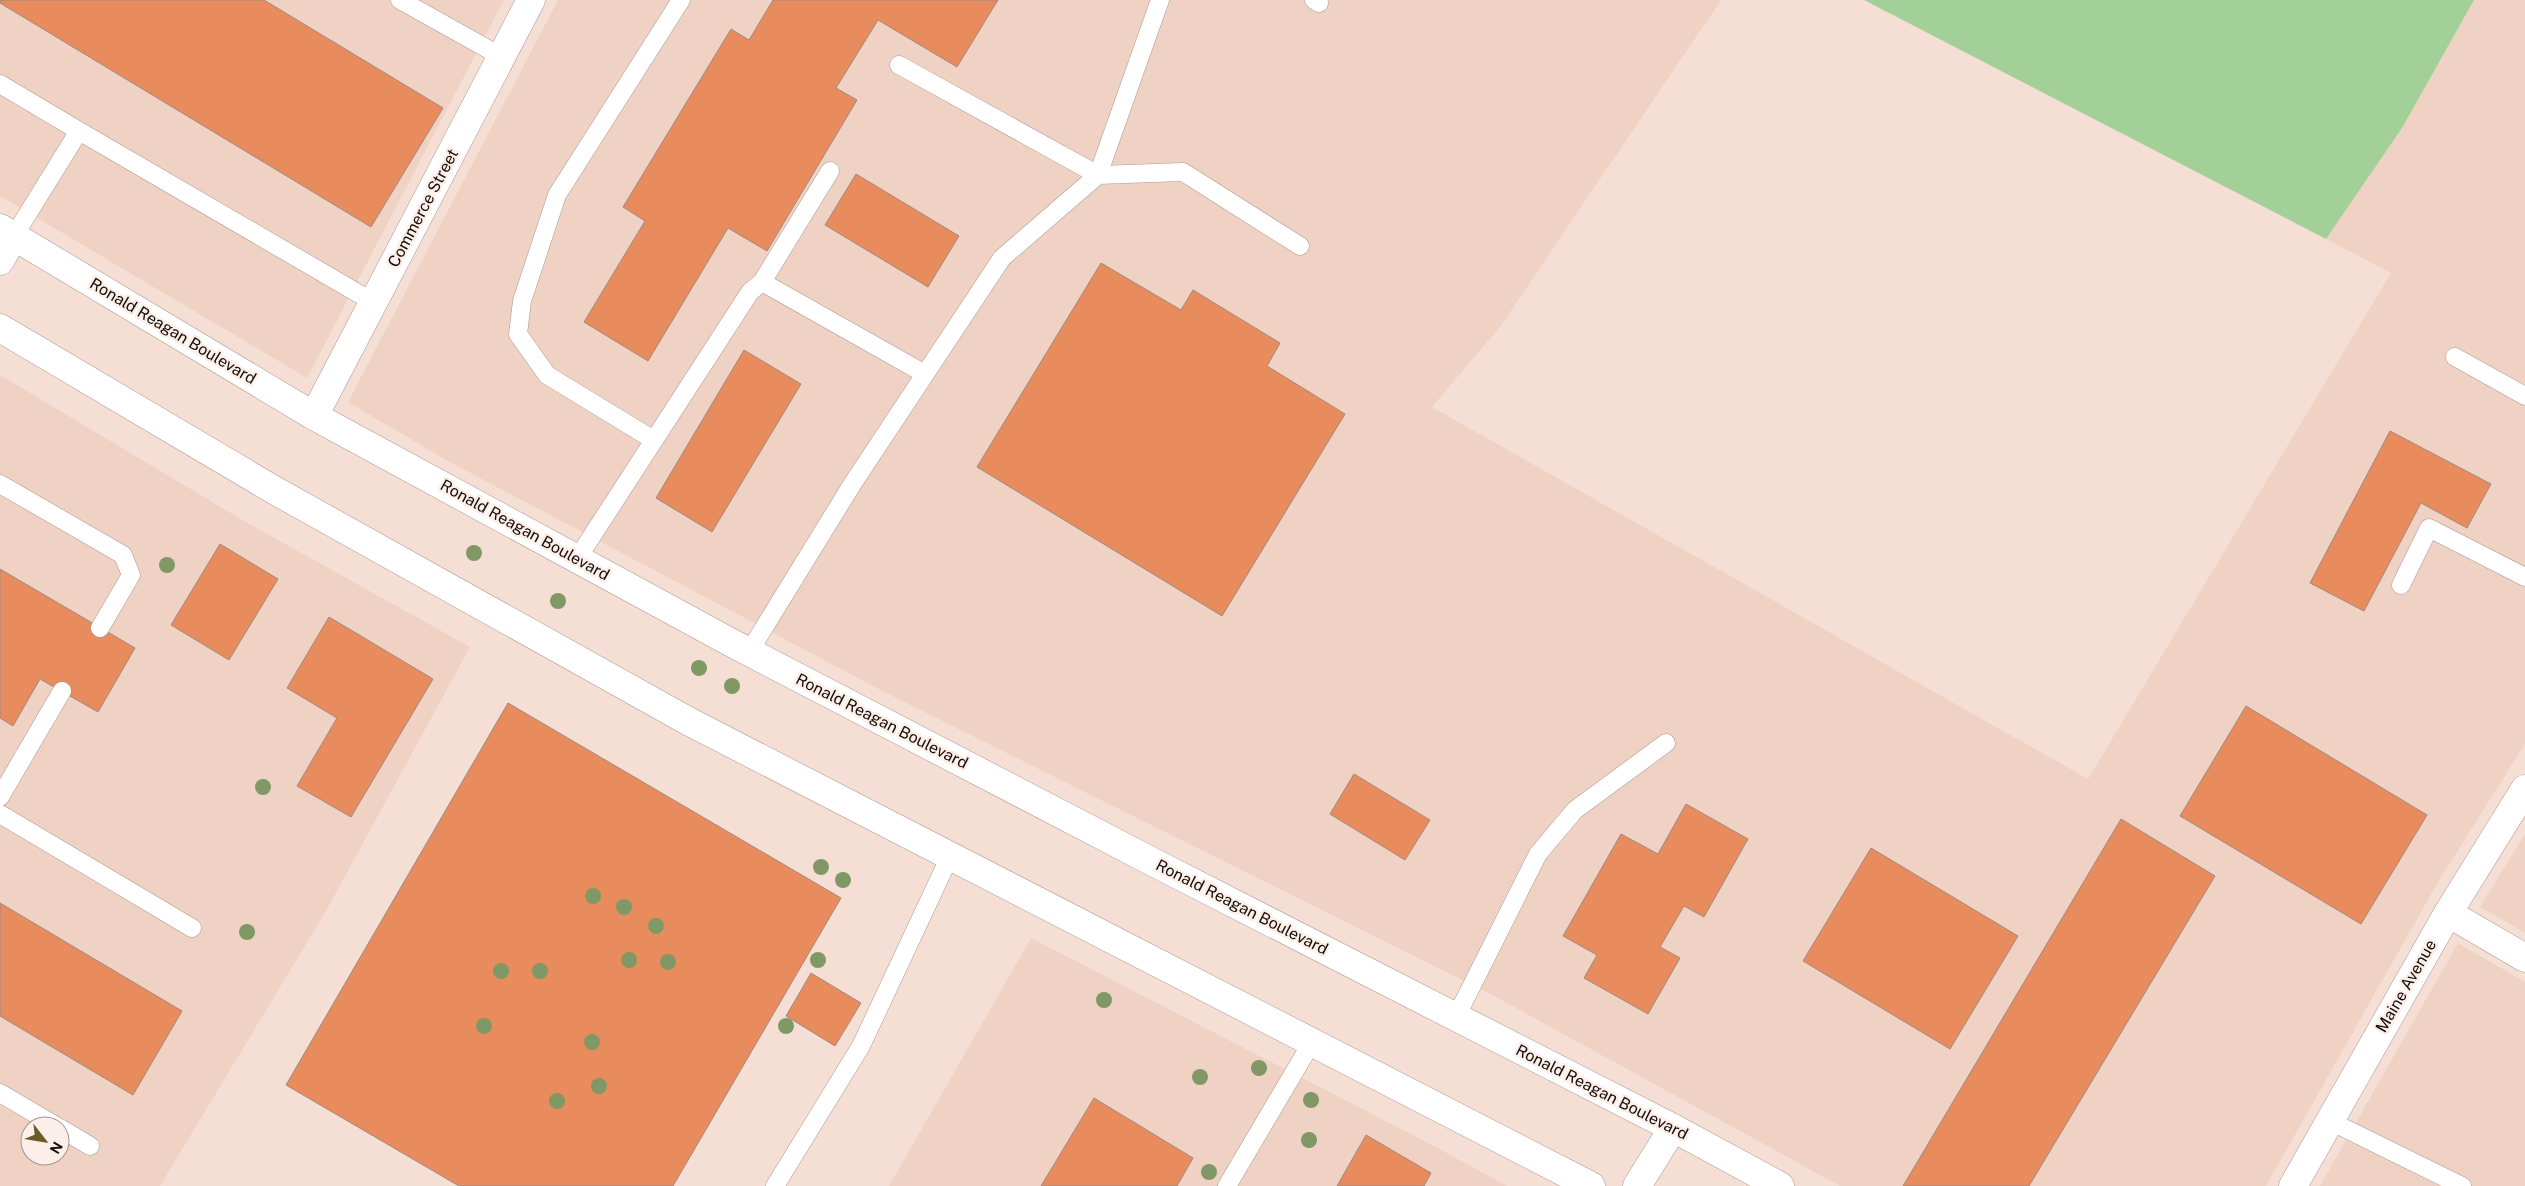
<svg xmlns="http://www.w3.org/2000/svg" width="2525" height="1186" font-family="'Public Sans',sans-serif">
<rect width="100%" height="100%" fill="#f5dfd5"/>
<path fill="#f0d2c4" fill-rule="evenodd" d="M 0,0 L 504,0 L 307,378 L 0,196 Z
M 558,0 L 1721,0 L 1500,327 L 1432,407 L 2088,779 L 2391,273 L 2326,239 L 2402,128 L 2474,0 L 2525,0 L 2525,744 L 2438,882 L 2266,1186 L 1840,1186 L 1494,996 L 888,694 L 446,460 L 348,402 Z
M 0,375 L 244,521 L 470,647 L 326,911 L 160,1186 L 0,1186 ZM 30,1126 L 60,1126 L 60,1156 L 30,1156 Z
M 2525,834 L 2525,933 L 2480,907 Z
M 1031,938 L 1432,1145 L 1507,1186 L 889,1186 Z
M 2458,943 L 2525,982 L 2525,1186 L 2320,1186 Z"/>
<path fill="#a3cf99" d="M 1864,0 L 2474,0 L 2402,128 L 2326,239 Z"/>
<path fill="#e88b5d" stroke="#9e8a81" d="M 0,0 L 264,0 L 443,108 L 371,227 L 0,3 Z
M 773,0 L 998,0 L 957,67 L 878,20 L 836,88 L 857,100 L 767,251 L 728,228 L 648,361 L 584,322 L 645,221 L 623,207 L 731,29 L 749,40 Z
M 856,174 L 959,236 L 928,287 L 825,225 Z
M 1101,263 L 1181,310 L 1193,290 L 1280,343 L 1267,366 L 1345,414 L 1222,616 L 977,467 Z
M 744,350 L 801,384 L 712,532 L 656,498 Z
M 2390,431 L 2491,484 L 2467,528 L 2421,503 L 2364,611 L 2310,583 Z
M 220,544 L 278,579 L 229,660 L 171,625 Z
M 0,569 L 135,648 L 98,712 L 40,679 L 13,726 L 0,718 Z
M 329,617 L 433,679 L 351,817 L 297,786 L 337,718 L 287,688 Z
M 508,703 L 841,898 L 673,1186 L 459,1186 L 286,1085 Z
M 2246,706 L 2427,815 L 2361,924 L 2180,816 Z
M 1354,774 L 1430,820 L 1405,860 L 1330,814 Z
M 1686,804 L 1748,839 L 1704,917 L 1684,906 L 1660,947 L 1680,958 L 1648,1014 L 1584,978 L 1597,955 L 1563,936 L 1621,834 L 1658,854 Z
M 2121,819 L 2215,876 L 2029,1186 L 1903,1186 Z
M 1871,848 L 2018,936 L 1950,1049 L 1803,961 Z
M 0,903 L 182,1011 L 133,1095 L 0,1016 Z
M 811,973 L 861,1003 L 835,1046 L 786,1016 Z
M 1094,1098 L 1193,1158 L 1177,1186 L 1041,1186 Z
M 1366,1135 L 1431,1173 L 1424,1186 L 1337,1186 Z"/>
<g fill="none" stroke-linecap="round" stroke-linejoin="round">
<g stroke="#ad998f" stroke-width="19">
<path id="lane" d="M 400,0 L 502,57
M 1314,0 L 1319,3
M 899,65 L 1098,175 L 1160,0
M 0,84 L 79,131 L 14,236
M 79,131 L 373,302
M 762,282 L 925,374
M 2455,357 L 2525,396
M 652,439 L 547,375 L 518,334 L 522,301 L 557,195 L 681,0
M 0,484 L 123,555 L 131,575 L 100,628
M 577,559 L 750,292 L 762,282 L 830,171
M 2401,585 L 2429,528 L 2525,577
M 749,652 L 853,483 L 1002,258 L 1098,175 L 1183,172 L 1300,246
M 0,797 L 62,691
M 0,814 L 192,928
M 1456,1017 L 1538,854 L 1575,810 L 1666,743
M 0,1093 L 56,1126
M 2330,1121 L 2462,1186
M 60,1128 L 90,1146
M 775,1186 L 861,1046 L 950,856
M 1227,1186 L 1312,1042"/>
</g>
<g stroke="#ad998f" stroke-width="29">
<path id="street" d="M 0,261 L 14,236
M 314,416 L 531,0
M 2448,913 L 2525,958
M 1637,1186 L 1673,1128
M 2293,1186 L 2448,913 L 2525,789"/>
</g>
<g stroke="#ad998f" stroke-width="29">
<path id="secondary" d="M 0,228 L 314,416 L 730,642 L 1149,860 L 1673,1128 L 1780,1186
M 0,328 L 274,490 L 688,721 L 1591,1186"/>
</g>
<use href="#lane" stroke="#fff" stroke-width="18"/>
<use href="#street" stroke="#fff" stroke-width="28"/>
<use href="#secondary" stroke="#fff" stroke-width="28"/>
</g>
<g fill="#809865">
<circle cx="474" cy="553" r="8"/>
<circle cx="167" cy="565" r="8"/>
<circle cx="558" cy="601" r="8"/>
<circle cx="699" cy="668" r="8"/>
<circle cx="732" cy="686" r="8"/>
<circle cx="263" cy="787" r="8"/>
<circle cx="821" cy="867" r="8"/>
<circle cx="843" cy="880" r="8"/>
<circle cx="593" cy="896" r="8"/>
<circle cx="624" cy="907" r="8"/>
<circle cx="656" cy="926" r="8"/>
<circle cx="247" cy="932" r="8"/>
<circle cx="629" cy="960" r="8"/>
<circle cx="818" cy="960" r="8"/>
<circle cx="668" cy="962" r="8"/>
<circle cx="501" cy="971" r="8"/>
<circle cx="540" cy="971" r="8"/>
<circle cx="1104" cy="1000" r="8"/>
<circle cx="484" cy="1026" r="8"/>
<circle cx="786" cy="1026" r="8"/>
<circle cx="592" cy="1042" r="8"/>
<circle cx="1259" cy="1068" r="8"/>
<circle cx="1200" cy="1077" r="8"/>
<circle cx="599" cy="1086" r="8"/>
<circle cx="1311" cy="1100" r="8"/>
<circle cx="557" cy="1101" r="8"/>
<circle cx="1309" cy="1140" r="8"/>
<circle cx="1209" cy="1172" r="8"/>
</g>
<g text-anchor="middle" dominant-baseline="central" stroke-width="5" stroke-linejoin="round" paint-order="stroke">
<g font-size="16" fill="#140d0a" stroke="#fceee8">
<text transform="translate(423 208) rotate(-62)">Commerce Street</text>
<text transform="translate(173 331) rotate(31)">Ronald Reagan Boulevard</text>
<text transform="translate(525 530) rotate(29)">Ronald Reagan Boulevard</text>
<text transform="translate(882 721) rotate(27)">Ronald Reagan Boulevard</text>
<text transform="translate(1242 907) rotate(27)">Ronald Reagan Boulevard</text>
<text transform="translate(2406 986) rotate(-60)">Maine Avenue</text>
<text transform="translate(1602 1092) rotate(27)">Ronald Reagan Boulevard</text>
</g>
</g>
<g transform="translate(45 1141) rotate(121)"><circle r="24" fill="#fceee8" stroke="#9f948f"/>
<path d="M0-4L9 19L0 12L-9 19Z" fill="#6b5b29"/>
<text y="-8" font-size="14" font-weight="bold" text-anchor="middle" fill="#140d0a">N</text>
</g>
</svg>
